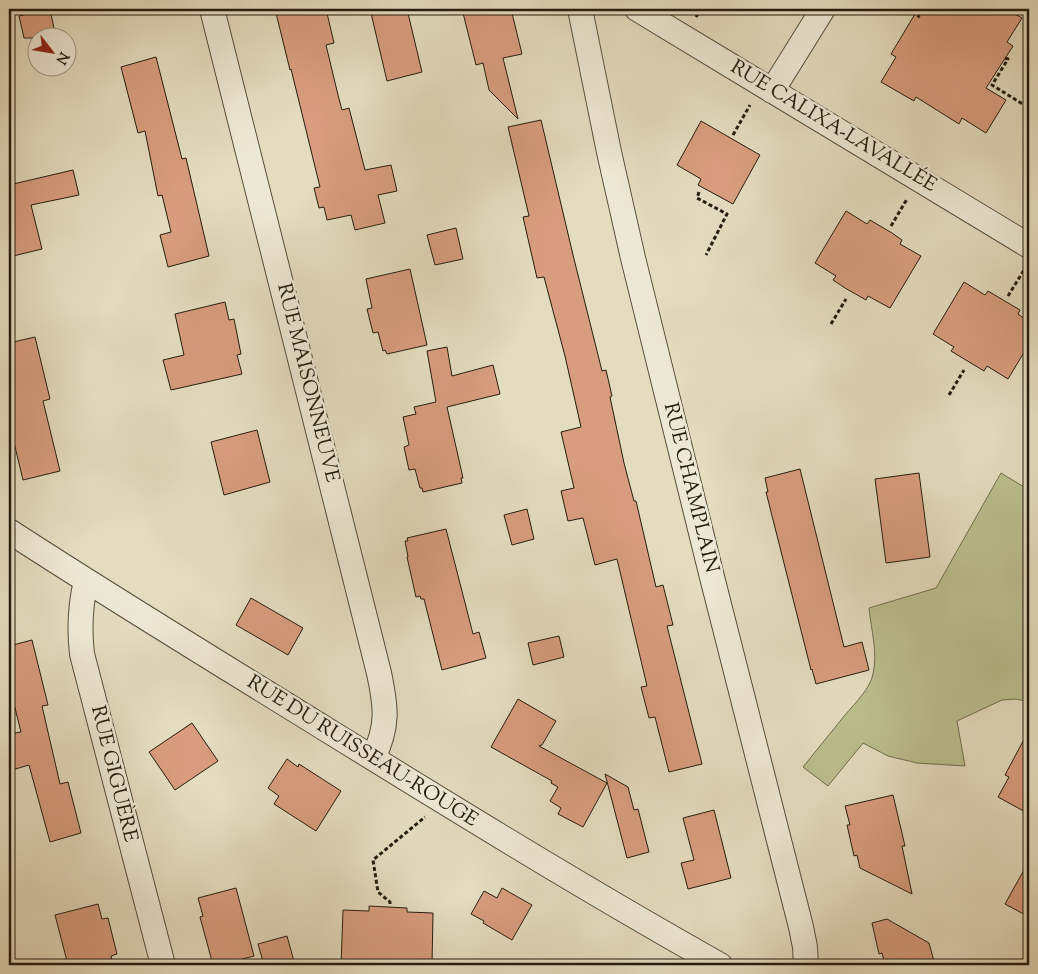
<svg xmlns="http://www.w3.org/2000/svg" width="1038" height="974" font-family="'Sorts Mill Goudy',serif">
<rect width="100%" height="100%" fill="#e4dcbf"/>
<filter id="stains"><feTurbulence type="fractalNoise" baseFrequency=".004" numOctaves="4"/><feColorMatrix values="0 0 0 0 .2 0 0 0 0 .09 0 0 0 0 .02 0 0 0 .5 -.17"/></filter>
<radialGradient id="worn" r=".72"><stop offset=".6" stop-color="#630" stop-opacity="0"/><stop offset="1" stop-color="#630" stop-opacity=".3"/></radialGradient>
<path fill="#bbbe8e" stroke="#706d4e" d="M 1001,473 L 1029,490 L 1029,702 L 1016,699 L 1002,700 L 957,721 L 965,766 L 917,763 L 888,756 L 863,743 L 828,786 L 803,767 C 817,750 831,732 845,715 C 855,703 870,689 873,674 C 878,653 871,629 869,608 L 936,588 Z"/>
<g fill="none" stroke-linecap="round" stroke-linejoin="round">
<path stroke="#697b71" stroke-width="8" d="M 9,956 L 11,965"/>
</g>
<path fill="#d79d7e" stroke="#261c0f" d="M 50,9 L 56,38 L 24,38 L 19,16 Z
M 275,9 L 326,9 L 334,43 L 326,45 L 338,95 L 342,110 L 349,108 L 365,170 L 391,165 L 397,191 L 378,195 L 385,223 L 355,230 L 351,215 L 327,220 L 324,207 L 319,208 L 314,188 L 320,187 L 291,69 L 290,70 Z
M 370,9 L 407,9 L 422,72 L 387,81 Z
M 462,9 L 511,9 L 522,54 L 503,58 L 518,119 L 489,90 L 483,63 L 476,65 Z
M 918,9 L 1006,9 L 1022,18 L 1007,42 L 1013,46 L 986,88 L 1006,100 L 986,133 L 962,118 L 959,124 L 916,97 L 914,101 L 881,82 L 896,57 L 891,54 Z
M 156,57 L 182,159 L 186,158 L 209,256 L 168,267 L 160,235 L 171,232 L 162,195 L 158,196 L 145,131 L 138,133 L 121,67 Z
M 541,120 L 574,259 L 602,371 L 606,370 L 612,396 L 610,397 L 624,463 L 634,501 L 636,501 L 656,587 L 663,585 L 673,625 L 667,626 L 702,764 L 669,772 L 655,717 L 649,718 L 641,687 L 647,686 L 617,559 L 595,565 L 583,518 L 568,521 L 561,491 L 574,488 L 561,432 L 581,427 L 565,356 L 544,277 L 537,278 L 523,217 L 529,216 L 508,127 Z
M 701,121 L 760,155 L 733,204 L 698,185 L 701,179 L 677,165 Z
M 73,170 L 79,195 L 31,205 L 42,249 L 9,257 L 9,185 Z
M 846,211 L 867,224 L 870,220 L 892,233 L 902,240 L 900,244 L 921,256 L 890,308 L 868,296 L 866,300 L 845,288 L 833,280 L 836,276 L 815,263 Z
M 456,228 L 463,259 L 435,265 L 427,235 Z
M 410,269 L 427,345 L 387,354 L 385,350 L 383,351 L 378,332 L 373,333 L 367,309 L 372,308 L 366,279 Z
M 964,282 L 985,295 L 988,291 L 1020,310 L 1018,314 L 1029,322 L 1029,344 L 1008,379 L 987,366 L 984,371 L 951,351 L 954,347 L 933,334 Z
M 225,302 L 229,320 L 234,319 L 241,354 L 237,355 L 242,374 L 171,390 L 163,360 L 184,355 L 175,314 Z
M 35,337 L 50,399 L 43,401 L 60,471 L 23,480 L 9,422 L 9,343 Z
M 447,347 L 452,376 L 493,365 L 500,394 L 447,407 L 463,478 L 461,478 L 462,483 L 423,492 L 422,488 L 420,488 L 415,469 L 409,470 L 404,447 L 409,445 L 403,417 L 416,414 L 414,407 L 436,402 L 427,351 Z
M 257,430 L 270,482 L 224,495 L 211,442 Z
M 800,469 L 844,647 L 862,642 L 869,670 L 816,684 L 812,669 L 811,670 L 766,492 L 768,492 L 765,478 Z
M 919,473 L 930,557 L 886,563 L 875,479 Z
M 527,509 L 534,539 L 512,545 L 504,515 Z
M 446,529 L 473,634 L 479,632 L 486,658 L 442,670 L 424,599 L 421,599 L 420,596 L 416,597 L 407,557 L 408,557 L 405,541 L 408,541 L 407,538 Z
M 251,598 L 303,628 L 288,655 L 236,625 Z
M 559,636 L 564,657 L 533,665 L 528,643 Z
M 32,640 L 48,705 L 42,706 L 60,784 L 68,782 L 81,833 L 50,842 L 29,765 L 12,770 L 9,758 L 9,734 L 21,732 L 9,684 L 9,646 Z
M 518,699 L 556,721 L 542,745 L 539,746 L 607,783 L 583,827 L 558,814 L 561,808 L 550,801 L 558,787 L 551,783 L 552,781 L 491,747 Z
M 192,723 L 218,761 L 175,790 L 149,752 Z
M 1029,730 L 1029,814 L 998,797 L 1009,777 L 1005,775 Z
M 287,759 L 298,767 L 299,764 L 341,791 L 316,831 L 274,804 L 279,796 L 268,788 Z
M 605,774 L 628,787 L 634,810 L 638,809 L 649,852 L 627,858 Z
M 893,795 L 905,846 L 902,846 L 912,894 L 860,868 L 857,855 L 854,856 L 847,825 L 850,825 L 845,806 Z
M 714,810 L 731,878 L 688,889 L 681,863 L 694,860 L 683,818 Z
M 1029,861 L 1029,917 L 1005,904 Z
M 236,888 L 254,956 L 220,965 L 213,965 L 200,917 L 203,916 L 198,898 Z
M 502,888 L 532,905 L 512,940 L 483,923 L 484,921 L 471,914 L 484,891 L 497,898 Z
M 98,904 L 102,919 L 108,918 L 117,954 L 111,956 L 113,965 L 68,965 L 55,915 Z
M 369,906 L 407,908 L 407,912 L 433,913 L 432,965 L 341,965 L 343,910 L 369,911 Z
M 887,919 L 929,943 L 935,965 L 885,965 L 882,953 L 879,954 L 872,923 Z
M 287,936 L 295,965 L 264,965 L 258,944 Z"/>
<g fill="none" stroke-linecap="round" stroke-linejoin="round">
<g stroke="#564c3b" stroke-width="26">
<path id="minor" d="M 212,9 L 379,673 C 386,706 389,726 373,758
M 580,9 L 609,152 L 633,258 L 712,577 L 801,927 L 805,947 L 806,965
M 637,9 L 1029,246
M 772,91 L 823,9
M 9,531 C 115,600 224,666 332,733 C 460,812 588,891 720,965
M 86,581 C 80,606 79,628 82,654 L 163,965"/>
</g>
<path stroke="#261c0f" stroke-width="3" stroke-dasharray="4 2.5" stroke-linecap="butt" d="M 906,9 L 920,17
M 696,17 L 701,9
M 1005,58 L 1008,59 L 992,85 L 1029,108
M 733,135 L 750,105
M 699,192 L 697,198 L 727,214 L 706,255
M 891,226 L 907,199
M 1008,296 L 1024,270
M 831,324 L 846,299
M 949,395 L 964,370
M 390,904 L 390,902 L 378,892 L 373,860 L 425,817"/>
<use href="#minor" stroke="#ede8d5" stroke-width="24"/>
</g>
<g text-anchor="middle" dominant-baseline="central" stroke-width="5" stroke-linejoin="round" paint-order="stroke">
<g font-size="20" fill="#261c0f" stroke="#ede8d5">
<text transform="translate(833 127) rotate(31)">RUE CALIXA-LAVALLÉE</text>
<text transform="translate(307 383) rotate(76)">RUE MAISONNEUVE</text>
<text transform="translate(690 488) rotate(76)">RUE CHAMPLAIN</text>
<text transform="translate(362 752) rotate(32)">RUE DU RUISSEAU-ROUGE</text>
<text transform="translate(113 774) rotate(76)">RUE GIGUÈRE</text>
</g>
</g>
<rect width="1038" height="974" fill="none" stroke="#e4dcbf" stroke-width="30"/>
<rect x="10" y="10" width="1018" height="954" fill="none" stroke="#261c0f" stroke-width="2.5"/>
<rect x="15" y="15" width="1008" height="944" fill="none" stroke="#261c0f"/>
<g transform="translate(52 52) rotate(121)"><circle r="24" fill="#ede8d5" stroke="#9d9686"/>
<path d="M0-4L9 19L0 12L-9 19Z" fill="#8f2418"/>
<text y="-8" font-size="14" font-weight="bold" text-anchor="middle" fill="#261c0f">N</text>
</g>
<rect width="100%" height="100%" filter="url(#stains)"/>
<rect width="100%" height="100%" fill="url(#worn)"/>
</svg>
